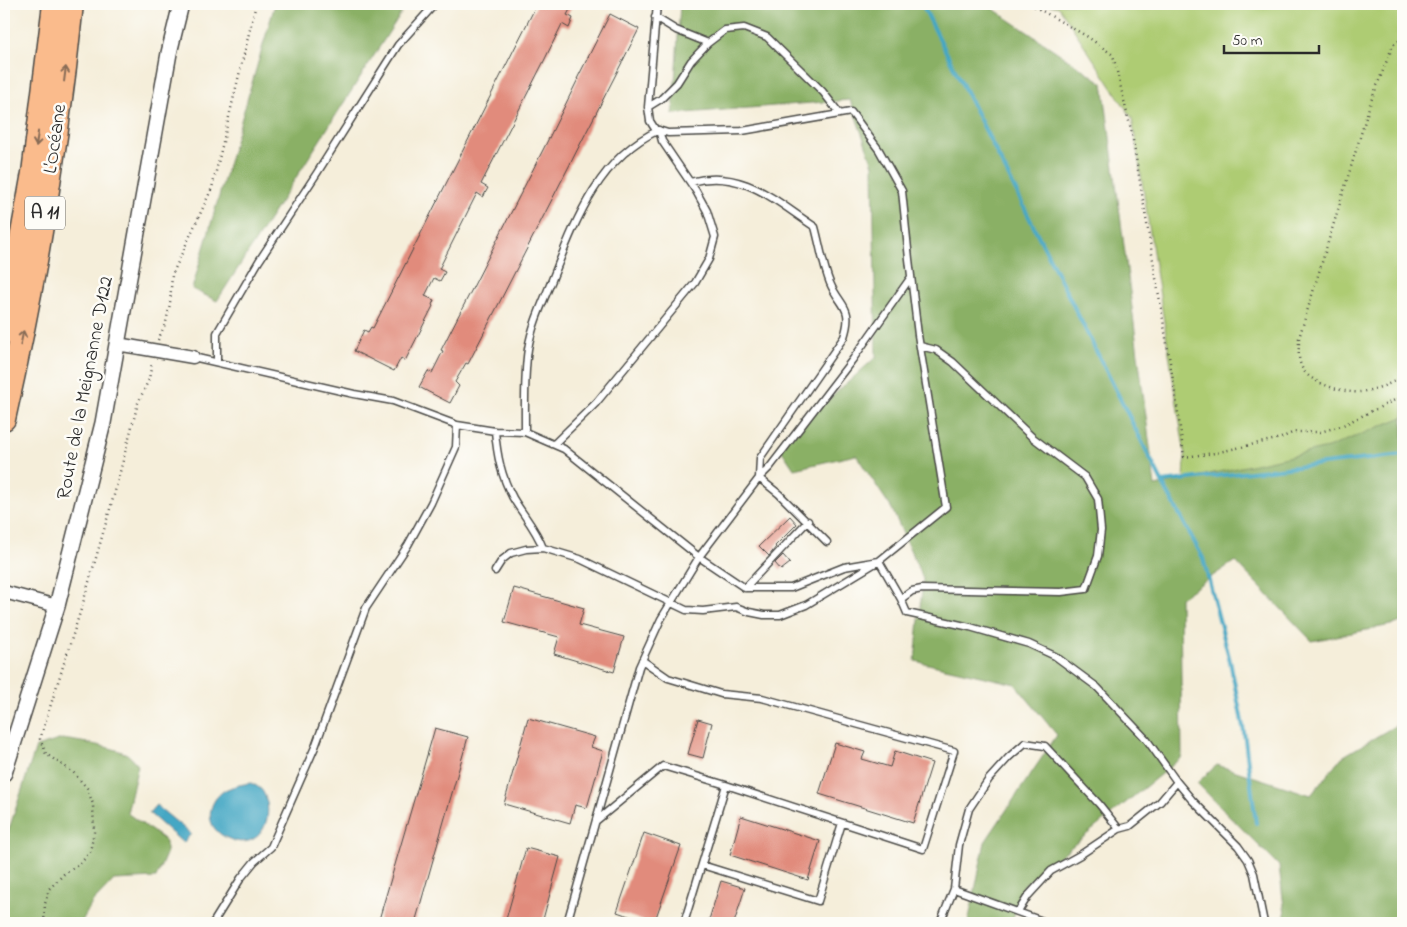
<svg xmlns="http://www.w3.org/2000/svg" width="1407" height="927" font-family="'Indie Flower',sans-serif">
<rect width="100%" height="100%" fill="#fdfcf7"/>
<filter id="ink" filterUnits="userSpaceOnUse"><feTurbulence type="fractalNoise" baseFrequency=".02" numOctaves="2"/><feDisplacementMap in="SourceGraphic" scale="10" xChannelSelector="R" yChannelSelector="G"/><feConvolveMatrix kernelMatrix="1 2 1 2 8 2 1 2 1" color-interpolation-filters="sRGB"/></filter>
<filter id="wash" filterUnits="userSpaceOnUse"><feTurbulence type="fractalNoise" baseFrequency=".0096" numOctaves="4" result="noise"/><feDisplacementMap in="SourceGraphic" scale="20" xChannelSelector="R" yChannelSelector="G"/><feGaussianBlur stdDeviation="1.12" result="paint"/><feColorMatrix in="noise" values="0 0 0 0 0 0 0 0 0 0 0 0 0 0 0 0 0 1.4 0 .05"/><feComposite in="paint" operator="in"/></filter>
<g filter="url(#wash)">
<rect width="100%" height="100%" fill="#f5eeda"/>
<path fill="#aecc73" stroke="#6c7c4f" d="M 1045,4 L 1403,4 L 1403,437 L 1184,483 L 1185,455 L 1132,118 L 1059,7 Z"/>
<path fill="#8ab065" stroke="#5a6e48" d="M 275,4 L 407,4 L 217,301 L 192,289 Z
M 680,4 L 981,4 L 992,8 L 1103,83 L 1155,486 L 1328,448 L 1403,417 L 1403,621 L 1396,624 L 1312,641 L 1235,561 L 1180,598 L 1182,757 L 1022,887 L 1012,923 L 968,923 L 985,842 L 1057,735 L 1015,684 L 915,661 L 923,579 L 892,509 L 856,455 L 794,469 L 778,445 L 876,357 L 873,165 L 850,100 L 673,114 Z
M 1403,721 L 1403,923 L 1286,923 L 1279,866 L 1197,783 L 1217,765 L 1311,795 L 1342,757 Z
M 62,739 C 78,741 113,747 127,754 C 131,757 134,761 138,765 L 127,813 L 166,841 L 166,854 L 156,878 L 114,880 L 92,903 L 81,923 L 4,923 L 4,844 L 36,747 Z"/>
<path fill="#44a7c4" stroke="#386978" d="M 251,783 C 255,785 261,788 263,792 C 275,812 264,848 235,841 C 228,839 220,835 215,829 C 205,816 212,798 225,790 C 233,786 242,784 251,783 Z
M 156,805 L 191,834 L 183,843 L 149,813 Z"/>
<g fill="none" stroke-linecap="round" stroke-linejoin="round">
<path stroke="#44a7c4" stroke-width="4" d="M 922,4 L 1162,482 L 1403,455
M 1162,482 L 1203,558 L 1230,661 L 1244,732 L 1256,823"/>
</g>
<g id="blocks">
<path fill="#e18b7c" d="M 537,4 L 573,4 L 567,15 L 573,18 L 569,28 L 562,24 L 543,63 L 481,184 L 488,188 L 483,197 L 477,193 L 439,269 L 445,272 L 440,281 L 434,278 L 425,296 L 434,300 L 432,305 L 433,306 L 405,361 L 401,358 L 394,371 L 354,351 L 364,330 L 368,332 L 371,327 L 373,328 Z
M 610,14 L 639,29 L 468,364 L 466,363 L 455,382 L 459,386 L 450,403 L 419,387 L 428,371 L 432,373 L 443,351 L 441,350 L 546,144 L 578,79 L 577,79 Z
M 790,516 L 797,524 L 775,546 L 776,547 L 769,556 L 759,546 Z
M 783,555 L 790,563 L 781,570 L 775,563 Z
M 514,588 L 584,608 L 579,625 L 624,637 L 614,672 L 554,654 L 559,637 L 504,622 Z
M 528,718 L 595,737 L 591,747 L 603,751 L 587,808 L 575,805 L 570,823 L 504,804 Z
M 698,719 L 712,723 L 703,758 L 688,754 Z
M 435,728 L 468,737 L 415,923 L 378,923 Z
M 835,743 L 865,752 L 862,759 L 890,767 L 895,751 L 932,763 L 913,823 L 819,794 Z
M 741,816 L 820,841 L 808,880 L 730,855 Z
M 644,833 L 681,846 L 654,923 L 649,923 L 617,912 Z
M 526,848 L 560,857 L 542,923 L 505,923 Z
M 721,881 L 745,888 L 734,923 L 708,923 Z"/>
</g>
</g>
<g filter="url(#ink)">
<use href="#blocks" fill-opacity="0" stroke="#494845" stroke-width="1"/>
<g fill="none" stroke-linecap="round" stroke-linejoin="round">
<g stroke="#494845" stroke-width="9">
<path id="service" d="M 657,4 L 648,107 L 650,121 L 655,129 L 668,133 L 742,131 L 851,112 L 879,150 L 902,191 L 909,259 L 918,335 L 946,507 L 879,561 L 844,567 L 791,588 L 745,588 L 699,557 L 759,478 L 779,494 L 827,542
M 655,17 L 676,30 L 708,43
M 648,107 L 661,99 L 677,83 L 691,61 L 708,43 L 725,30 L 744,28 L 767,37 L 823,92 L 840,114
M 690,182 C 742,168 774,200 815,227 C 820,245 823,266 830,283 C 840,307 854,306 844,337 L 760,458 L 759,478
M 193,357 L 354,394 L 393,401 L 457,425 L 456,447 L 431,503 L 408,545 L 366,608 L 315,747 L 271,847 L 254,862 L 241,878 L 213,923
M 217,362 L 217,333 L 259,261 L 317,173 L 398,45 L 435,4
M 457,425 L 495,431 L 525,432 L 564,449 L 699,557 L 661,619 L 639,667 L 567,923
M 495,431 C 497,455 501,476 513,498 C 523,515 536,529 543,548
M 525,432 C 525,404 524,376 528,349 C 532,325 543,302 552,280 C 575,222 598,158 659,130 L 662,141 L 696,191 L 707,211 L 715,237 L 709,259 L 695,283 L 596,403 L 554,444
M 759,478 L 770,467 L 853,359 L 911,277
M 495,571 L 502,560 L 511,553 L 526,549 L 543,548 L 580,559 L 686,610 L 703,611 L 736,607 L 749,612 L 764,615 L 780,615 L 806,605 L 879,561 L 901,599 L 907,613 L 970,627 L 1029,644 L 1055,656 L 1097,687 L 1147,740 L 1177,782 L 1192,800 L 1238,846 L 1248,860 L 1254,874 L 1264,923
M 745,588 L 808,521
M 901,599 L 912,591 L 922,589 L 1061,592 L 1086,589 L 1098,556 L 1101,530 L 1098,499 L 1085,477 L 1032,437 L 953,362 L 936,350 L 920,346
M 642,660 L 668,678 L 721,694 L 762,698 L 954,751 L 923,849 L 726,785
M 596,821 L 663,766 L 726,785 L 684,923
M 702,865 L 818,901 L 842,823
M 954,889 L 1048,923
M 1018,912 L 1028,896 L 1051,871 L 1080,855 L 1119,829 L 1130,826 L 1160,802 L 1177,782
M 940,923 L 954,889 L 959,845 L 969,809 L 989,779 L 1009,757 L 1025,743 L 1045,746 L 1099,804 L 1119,829"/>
</g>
<g stroke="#494845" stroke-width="15">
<path id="minor" d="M 117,344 L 193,357
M 4,592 L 57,606"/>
</g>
<g stroke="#494845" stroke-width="18">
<path id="tertiary" d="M 4,773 L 57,606 L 103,423 L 169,53 L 181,4"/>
</g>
<g stroke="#494845" stroke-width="25">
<path id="motorway" d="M 4,333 L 33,173 L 54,4
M 4,419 C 35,282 58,144 72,4"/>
</g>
<path stroke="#494845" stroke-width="2.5" stroke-dasharray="1 4" stroke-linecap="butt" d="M 1030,4 L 1088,37 L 1113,55 L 1132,134 L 1176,398 L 1184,457 L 1215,453 L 1281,438 L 1294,432 L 1320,432 L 1341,426 L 1403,396
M 1403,38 L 1393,45 L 1371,101 L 1299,338 C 1299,350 1297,361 1304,371 C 1312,383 1346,394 1360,392 C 1374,390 1392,384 1403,376
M 158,340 L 166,322 L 170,304 L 172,275 L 212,188 L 256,4
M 44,923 L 45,904 L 49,889 L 64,874 L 81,863 L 90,852 L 94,832 L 93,804 L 87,788 L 73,772 L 46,754 L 40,739 L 83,603 L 114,495 L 138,403 L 149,379 L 152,363"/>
<use href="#service" stroke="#fff" stroke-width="6"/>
<use href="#minor" stroke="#fff" stroke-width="12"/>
<use href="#tertiary" stroke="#fff" stroke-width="15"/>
<use href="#motorway" stroke="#fabb8c" stroke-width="22"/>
</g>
<defs><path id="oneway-shaft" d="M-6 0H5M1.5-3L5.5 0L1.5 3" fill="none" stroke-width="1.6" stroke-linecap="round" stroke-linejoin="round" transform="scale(1.25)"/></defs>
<g stroke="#886c57">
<use href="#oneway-shaft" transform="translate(65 74) rotate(-83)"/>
<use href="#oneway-shaft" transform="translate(37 139) rotate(98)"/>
<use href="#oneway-shaft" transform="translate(22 338) rotate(-78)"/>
</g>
</g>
<g text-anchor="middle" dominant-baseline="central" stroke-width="5" stroke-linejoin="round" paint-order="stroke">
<rect fill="#fdfcf7" stroke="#6a6a68" stroke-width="1" x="25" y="196.5" width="40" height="33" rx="4"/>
<g font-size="19" font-weight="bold" fill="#2b2b2b">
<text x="45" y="213">A 11</text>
</g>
<g font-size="20" fill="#2b2b2b" stroke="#fdfcf7">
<text transform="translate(56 139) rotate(-82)">L’Océane</text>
<text transform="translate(86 388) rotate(-79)">Route de la Meignanne D122</text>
</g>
</g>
<rect width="1407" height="927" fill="none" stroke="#fdfcf7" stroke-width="20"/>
<path d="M1224 45v8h95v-8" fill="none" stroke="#2b2b2b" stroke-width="2.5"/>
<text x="1232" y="45" font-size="15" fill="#2b2b2b" stroke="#fdfcf7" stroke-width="4" paint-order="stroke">50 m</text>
</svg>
